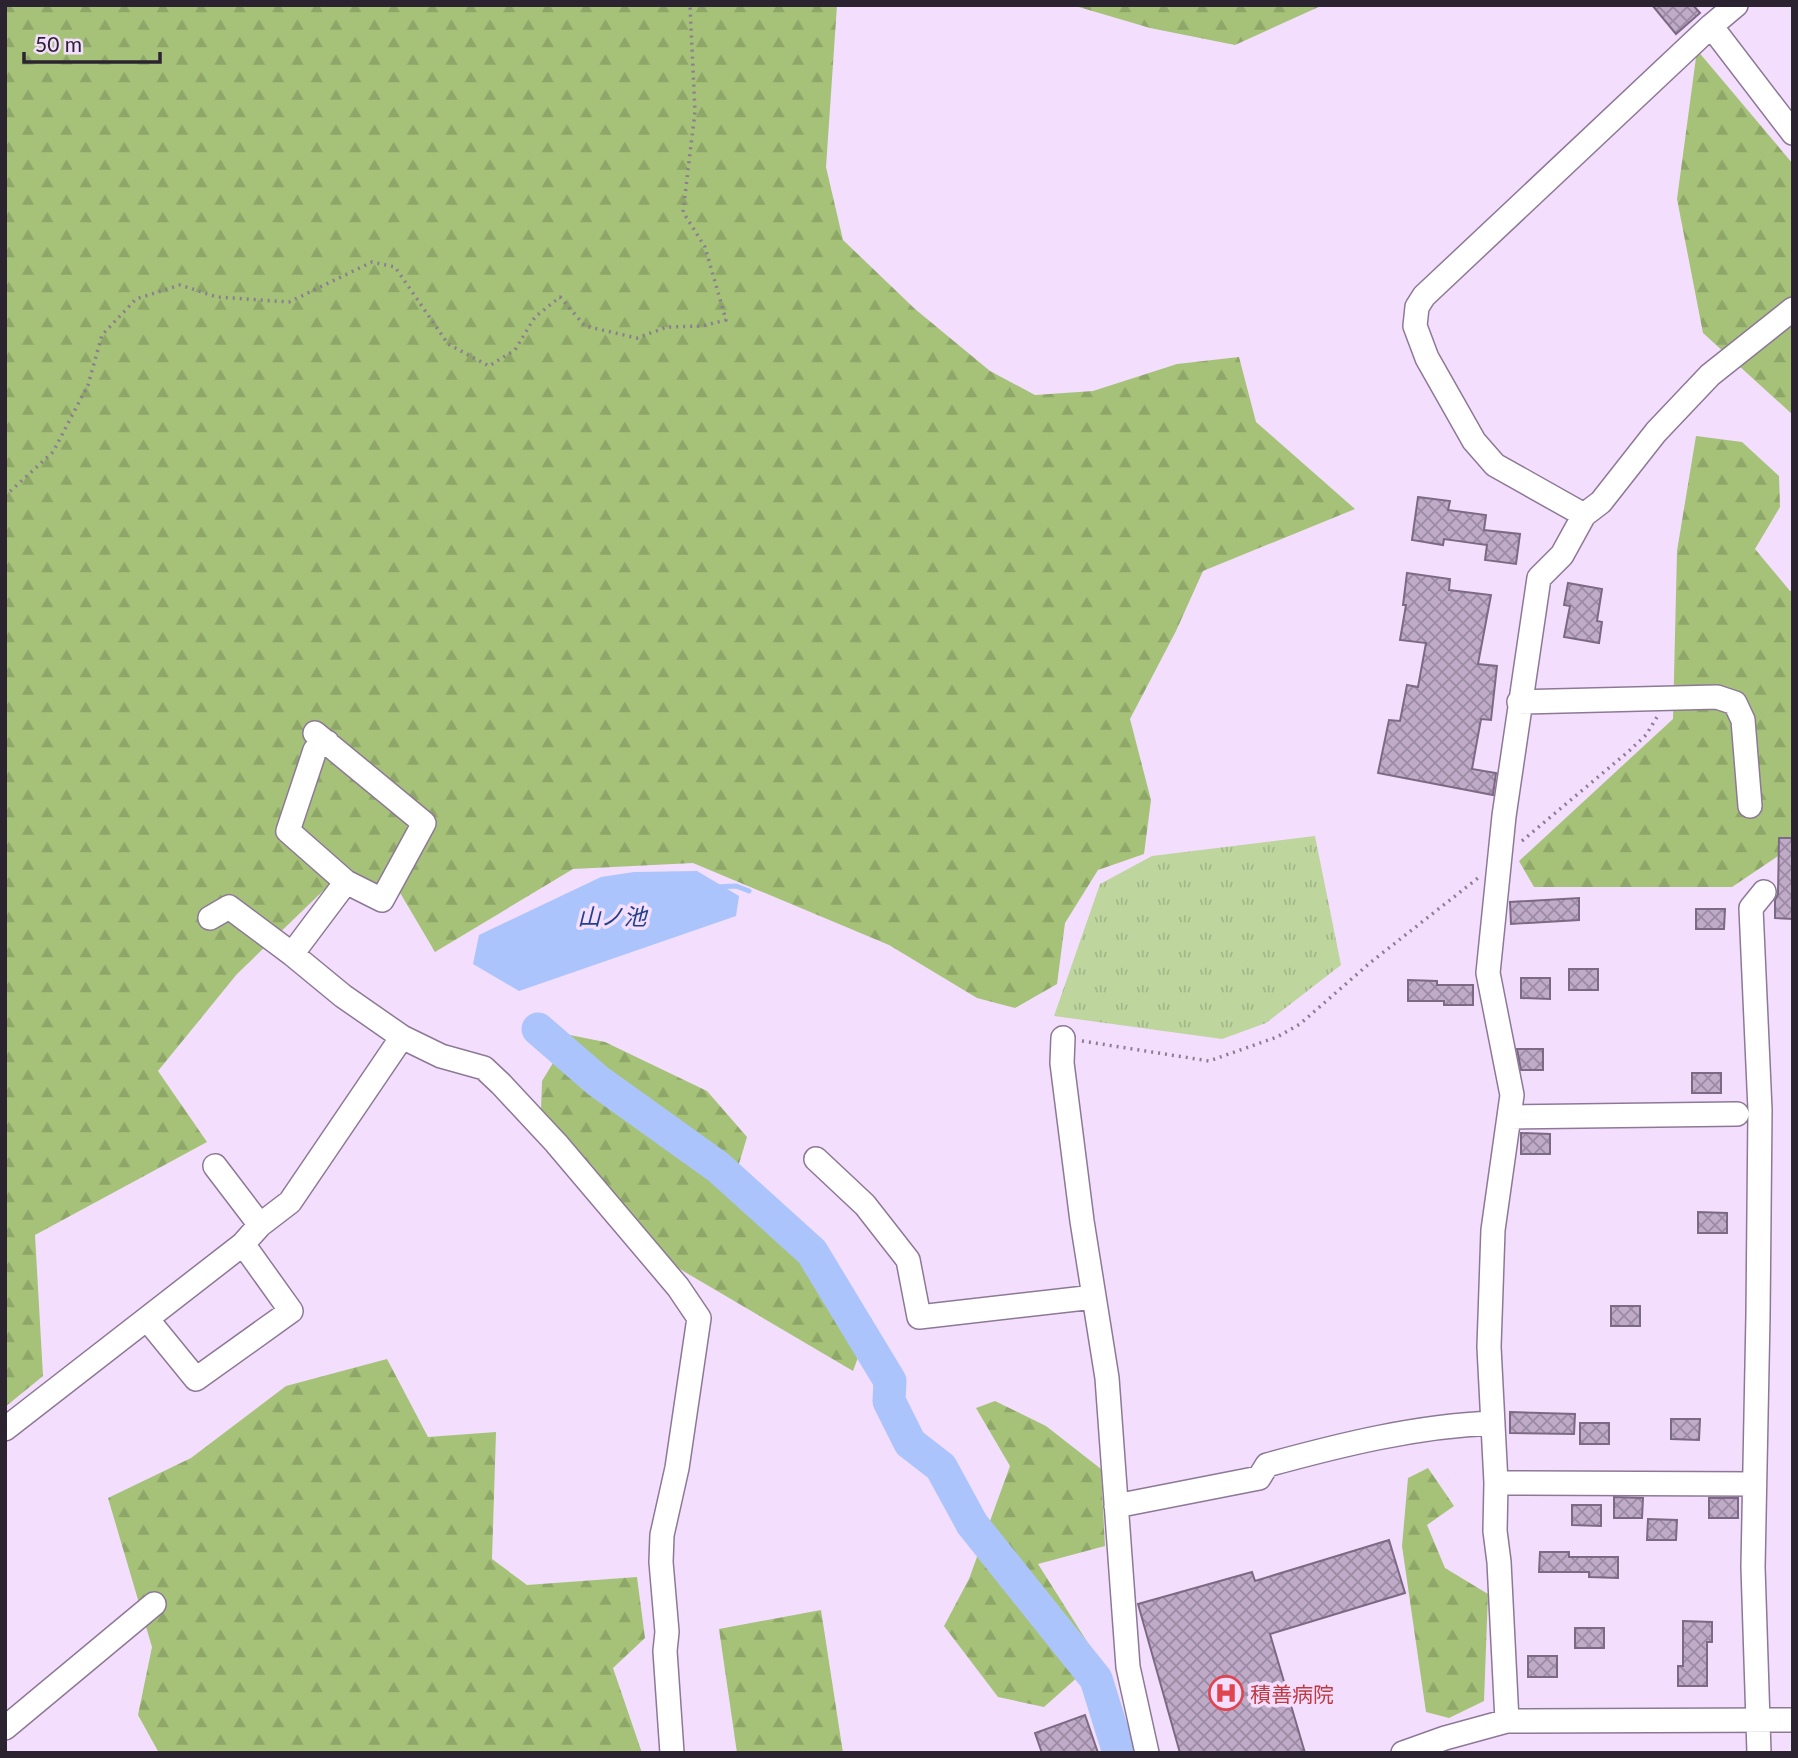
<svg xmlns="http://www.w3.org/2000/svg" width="1798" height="1758" font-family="Lato,'Noto Sans JP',sans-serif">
<defs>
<pattern id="forest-firs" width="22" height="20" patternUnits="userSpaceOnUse" patternTransform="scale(1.75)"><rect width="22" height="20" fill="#a5c278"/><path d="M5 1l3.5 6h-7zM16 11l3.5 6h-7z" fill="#8ea668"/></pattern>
<pattern id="park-tufts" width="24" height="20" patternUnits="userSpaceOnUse" patternTransform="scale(1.75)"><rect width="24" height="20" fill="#bed59d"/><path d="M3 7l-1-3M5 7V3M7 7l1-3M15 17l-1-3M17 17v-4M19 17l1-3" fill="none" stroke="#a3b788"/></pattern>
<pattern id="building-cross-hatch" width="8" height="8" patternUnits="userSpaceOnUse" patternTransform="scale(1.75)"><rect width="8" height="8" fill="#bfaac8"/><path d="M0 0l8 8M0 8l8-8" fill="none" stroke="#9b8aa3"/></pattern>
</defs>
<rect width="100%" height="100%" fill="#f4defe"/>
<path fill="url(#forest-firs)" d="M 5,5 L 837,5 L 826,167 L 843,240 L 915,309 L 990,371 L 1035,395 L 1093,391 L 1177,364 L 1239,357 L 1256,422 L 1355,509 L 1203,571 L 1176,631 L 1130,719 L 1151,800 L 1144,854 L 1098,870 L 1065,923 L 1057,984 L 1015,1008 L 977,998 L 889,945 L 693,863 L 573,869 L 435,952 L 399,891 L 325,889 L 237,974 L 158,1071 L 207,1142 L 35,1235 L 43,1376 L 5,1407 Z
M 1072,5 L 1323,5 L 1235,45 L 1150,28 Z
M 1697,50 L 1793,164 L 1793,415 L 1703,333 L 1677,199 Z
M 1696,436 L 1742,442 L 1779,476 L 1780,507 L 1755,549 L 1790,591 L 1793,590 L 1793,846 L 1732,887 L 1534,887 L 1519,861 L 1673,719 L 1677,551 Z
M 570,1035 L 605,1042 L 707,1091 L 747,1137 L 732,1187 L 872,1319 L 853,1371 L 673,1265 L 540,1140 L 542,1081 Z
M 387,1359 L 428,1437 L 496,1432 L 492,1559 L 527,1585 L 637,1577 L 645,1638 L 613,1668 L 642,1753 L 159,1753 L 138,1715 L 152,1647 L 108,1498 L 191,1458 L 286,1386 Z
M 995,1401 L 1046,1426 L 1101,1469 L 1105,1546 L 1038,1564 L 1098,1659 L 1044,1707 L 998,1697 L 944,1626 L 969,1579 L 1010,1466 L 976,1408 Z
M 1428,1468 L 1454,1506 L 1427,1525 L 1445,1568 L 1488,1594 L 1484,1701 L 1449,1718 L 1426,1712 L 1402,1546 L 1408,1478 Z
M 821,1610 L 843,1753 L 737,1753 L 719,1629 Z"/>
<path fill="url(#park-tufts)" d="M 1315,836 L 1341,965 L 1266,1023 L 1222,1039 L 1054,1016 L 1100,884 L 1152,856 Z"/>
<path fill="#abc5fc" d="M 697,871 L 739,896 L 736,916 L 519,991 L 473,964 L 479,935 L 601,877 L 634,872 Z"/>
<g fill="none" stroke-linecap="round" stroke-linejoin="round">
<path stroke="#abc5fc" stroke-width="5" d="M 716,887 L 736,886 L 749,891"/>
<path stroke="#abc5fc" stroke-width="33" d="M 538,1029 L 598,1081 L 718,1167 L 812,1252 L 890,1381 L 889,1401 L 910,1443 L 941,1467 L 972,1524 L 1096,1679 L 1119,1753"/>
</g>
<path fill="url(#building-cross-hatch)" stroke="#7c6984" stroke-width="2" d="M 1652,5 L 1693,5 L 1700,13 L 1676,34 Z
M 1418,497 L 1450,501 L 1448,510 L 1486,515 L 1484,530 L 1520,534 L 1516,564 L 1485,560 L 1487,545 L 1444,539 L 1443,545 L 1412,540 Z
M 1407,573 L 1450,579 L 1449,590 L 1491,595 L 1478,664 L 1497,666 L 1491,720 L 1481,719 L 1472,769 L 1496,773 L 1493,795 L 1378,773 L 1389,720 L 1400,721 L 1407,685 L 1418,687 L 1426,643 L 1400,640 L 1406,605 L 1403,605 Z
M 1568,583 L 1602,589 L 1597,621 L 1602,622 L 1599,643 L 1564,637 L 1570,606 L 1564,605 Z
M 1779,838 L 1793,838 L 1793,919 L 1775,918 L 1775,900 L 1778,894 Z
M 1579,898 L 1579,920 L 1511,924 L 1510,902 Z
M 1696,909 L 1725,909 L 1724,929 L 1696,929 Z
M 1569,969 L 1598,969 L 1598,990 L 1569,990 Z
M 1521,978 L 1550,978 L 1550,999 L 1521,998 Z
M 1408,980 L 1437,981 L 1437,985 L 1473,985 L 1473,1005 L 1444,1005 L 1444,1001 L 1408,1001 Z
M 1517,1049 L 1543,1049 L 1543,1070 L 1521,1070 Z
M 1692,1073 L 1721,1073 L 1721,1093 L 1692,1093 Z
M 1521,1133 L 1550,1134 L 1550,1154 L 1521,1154 Z
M 1698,1212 L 1727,1213 L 1727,1233 L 1698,1233 Z
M 1611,1306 L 1640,1306 L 1640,1326 L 1611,1326 Z
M 1510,1412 L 1575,1414 L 1574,1434 L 1510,1433 Z
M 1671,1419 L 1700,1419 L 1699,1440 L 1671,1439 Z
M 1580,1423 L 1609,1423 L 1609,1444 L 1580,1444 Z
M 1614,1497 L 1643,1498 L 1642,1518 L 1614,1518 Z
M 1709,1498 L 1738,1498 L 1738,1518 L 1709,1518 Z
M 1572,1505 L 1601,1505 L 1601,1526 L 1572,1525 Z
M 1648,1519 L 1677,1520 L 1676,1540 L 1647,1540 Z
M 1389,1540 L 1405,1593 L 1270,1634 L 1305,1753 L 1180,1753 L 1138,1604 L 1252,1572 L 1255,1581 Z
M 1540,1552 L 1569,1552 L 1569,1557 L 1618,1557 L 1618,1578 L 1589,1577 L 1589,1572 L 1539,1572 Z
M 1683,1621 L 1712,1622 L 1712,1642 L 1707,1642 L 1707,1686 L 1678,1686 L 1678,1666 L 1683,1666 Z
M 1575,1628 L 1604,1628 L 1604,1648 L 1575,1648 Z
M 1528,1656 L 1557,1656 L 1557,1677 L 1528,1677 Z
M 1085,1715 L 1098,1753 L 1042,1753 L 1035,1733 Z"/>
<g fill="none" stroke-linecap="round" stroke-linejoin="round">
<g stroke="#8d7995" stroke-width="26">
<path id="minor" d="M 1711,26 L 1793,133
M 1584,515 L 1495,465 L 1474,441 L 1427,358 L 1415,326 L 1417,307 L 1424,296 L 1711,26 L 1736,5
M 1519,702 L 1717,697 L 1735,703 L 1743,720 L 1750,806
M 315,733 L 424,823 L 382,900 L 346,882
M 210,918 L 229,907 L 292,954 L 343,996 L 402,1037 L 441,1056 L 484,1068 L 501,1084 L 556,1143 L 678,1287 L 699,1318 L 677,1468 L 662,1535 L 661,1562 L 667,1632 L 665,1651 L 672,1753
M 292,954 L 346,882 L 288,831 L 315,750 L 327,742
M 1063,1038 L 1062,1063 L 1082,1221 L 1107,1378 L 1128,1667 L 1147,1753
M 1509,1117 L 1737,1114
M 816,1159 L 865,1205 L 908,1260 L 919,1317 L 1094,1297
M 215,1166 L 260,1225
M 147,1319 L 196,1379 L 291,1311 L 243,1244
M 5,1429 L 243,1244 L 260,1225 L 290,1202 L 402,1037
M 1496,1483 L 1754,1484
M 1116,1506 L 1259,1478 L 1267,1465 C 1340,1445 1416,1426 1493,1423
M 1507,1721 L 1499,1562 L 1495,1531 L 1496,1483 L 1489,1347 L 1493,1230 L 1512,1095 L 1488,973 L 1504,816 L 1539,578 L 1562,555 L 1584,515 L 1601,502 L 1656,432 L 1710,375 L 1793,309
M 5,1728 L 154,1604
M 1403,1753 L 1445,1738 L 1507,1721 L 1793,1720
M 1759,1753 L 1753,1567 L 1758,1315 L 1760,1110 L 1751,908 L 1764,892"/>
</g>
<path stroke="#8c7d93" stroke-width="3.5" stroke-dasharray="2 5" stroke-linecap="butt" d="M 5,496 L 53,452 L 88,385 L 102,335 L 136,299 L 180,285 L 217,297 L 289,302 L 372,262 L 395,267 L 448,344 L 489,366 L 515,350 L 535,317 L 560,297 L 585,326 L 637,338 L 667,327 L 702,326 L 726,320 L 705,247 L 683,212 L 695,112 L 690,5
M 1522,841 L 1629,751 L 1646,735 L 1657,717
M 1082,1041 L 1209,1061 L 1277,1037 L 1300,1024 L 1371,962 L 1478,878"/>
<use href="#minor" stroke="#fff" stroke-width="23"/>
</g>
<defs>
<g id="hospital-ring" transform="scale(1.75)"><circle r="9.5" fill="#f4defe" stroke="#e0444e" stroke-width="1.5"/><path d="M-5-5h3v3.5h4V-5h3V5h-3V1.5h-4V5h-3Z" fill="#e0444e"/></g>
</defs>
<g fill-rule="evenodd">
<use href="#hospital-ring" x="1226" y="1693"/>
</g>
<g text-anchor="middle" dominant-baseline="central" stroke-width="7" stroke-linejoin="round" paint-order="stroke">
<g font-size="21" fill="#be3a42" stroke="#f4defe" text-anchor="start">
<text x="1250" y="1693">積善病院</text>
</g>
<g font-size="23" font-style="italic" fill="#21408d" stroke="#f4defe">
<text x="612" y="916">山ノ池</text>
</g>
</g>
<rect width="1798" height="1758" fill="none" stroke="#2b232f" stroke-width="14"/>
<path d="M24 52v10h136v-10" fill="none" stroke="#2b232f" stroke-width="3.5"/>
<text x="35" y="52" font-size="21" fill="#2b232f" stroke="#f4defe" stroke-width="5" paint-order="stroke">50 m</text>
</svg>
